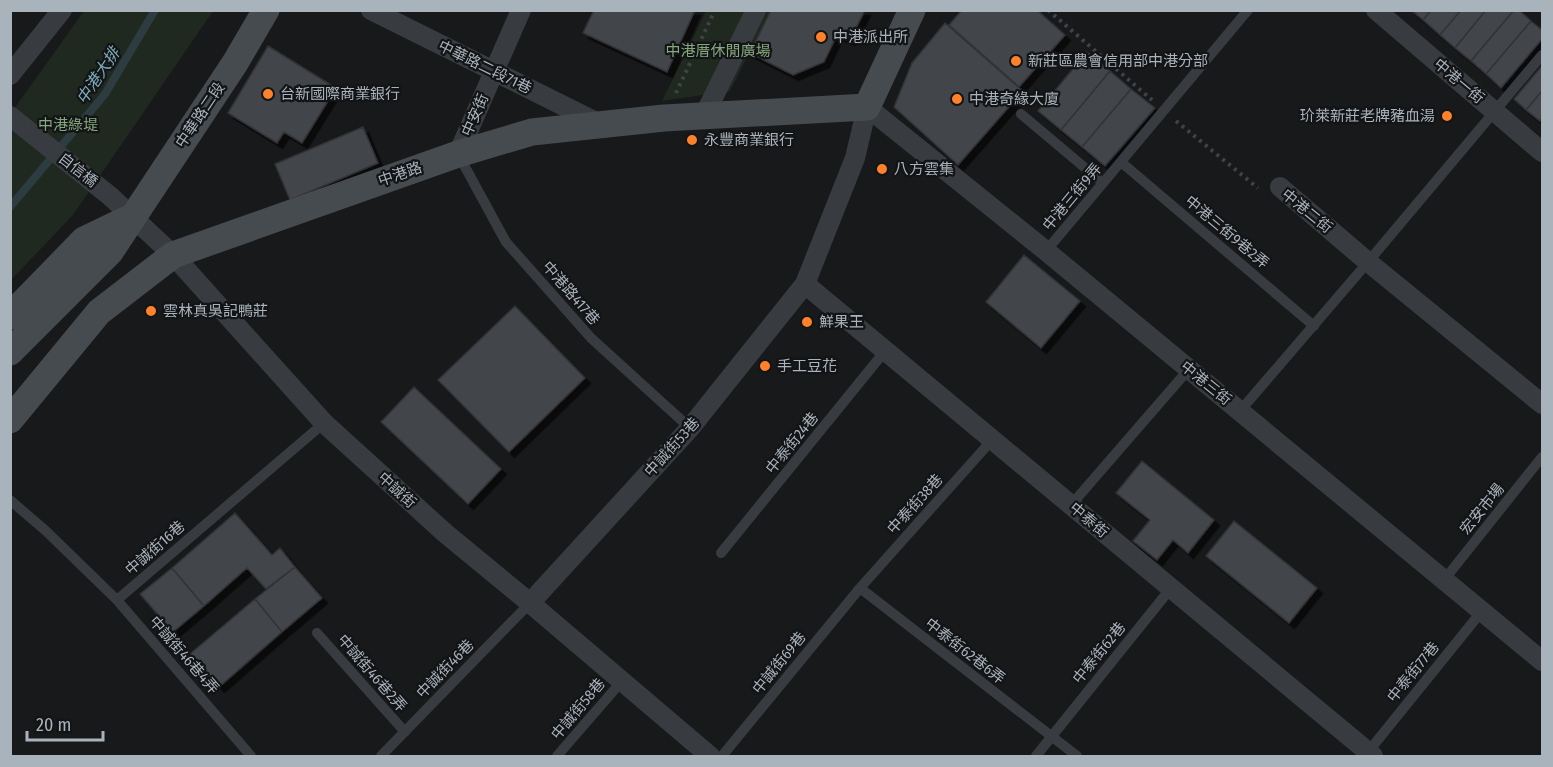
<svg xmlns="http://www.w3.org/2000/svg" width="1553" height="767" font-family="'Fira Sans Condensed','Noto Sans TC',sans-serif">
<defs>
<filter id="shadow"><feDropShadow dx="5.5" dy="5.5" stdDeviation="0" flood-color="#0009"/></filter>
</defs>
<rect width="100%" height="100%" fill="#18191a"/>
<path fill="#20291f" d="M 84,11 L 213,11 L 73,215 L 11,280 L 11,113 Z
M 706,11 L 770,11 L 730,91 L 662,101 Z"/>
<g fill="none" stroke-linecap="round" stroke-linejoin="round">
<path stroke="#2c3c40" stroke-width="8" d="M 10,207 L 105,94 L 155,10"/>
</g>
<path fill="#424448" stroke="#323337" stroke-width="1.5" filter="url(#shadow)" d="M 594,10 L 695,10 L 667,72 L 583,33 Z
M 771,10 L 865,10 L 850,40 L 837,35 L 824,62 L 793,75 L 750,53 Z
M 962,10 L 1037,10 L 1065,35 L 1019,87 L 949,25 Z
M 1411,10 L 1431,10 L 1423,20 Z
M 1431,10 L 1461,10 L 1440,35 L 1423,20 Z
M 1461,10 L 1486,10 L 1455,48 L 1440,35 Z
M 1486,10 L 1514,10 L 1471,61 L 1455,48 Z
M 1514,10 L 1519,10 L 1531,21 L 1486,74 L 1471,61 Z
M 1531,21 L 1542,30 L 1542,39 L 1501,88 L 1486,74 Z
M 945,23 L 1023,91 L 958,165 L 894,107 L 912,63 Z
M 268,46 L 336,88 L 302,143 L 284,132 L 277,143 L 228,113 Z
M 1087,52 L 1110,71 L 1061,130 L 1038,111 Z
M 1542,66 L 1542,91 L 1526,110 L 1514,99 Z
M 1110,71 L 1131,89 L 1082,147 L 1061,130 Z
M 1131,89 L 1155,108 L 1105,166 L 1082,147 Z
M 1542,91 L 1542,117 L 1540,121 L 1526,110 Z
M 363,127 L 378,163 L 290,200 L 275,164 Z
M 1024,255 L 1080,301 L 1041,348 L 986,302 Z
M 515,306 L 585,378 L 509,452 L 438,380 Z
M 414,387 L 501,469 L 468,504 L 381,422 Z
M 1142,461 L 1214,520 L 1188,553 L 1173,540 L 1157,560 L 1133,541 L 1150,520 L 1116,493 Z
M 235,513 L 272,555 L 280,548 L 295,567 L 266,589 L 247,568 L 204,606 L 172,568 Z
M 1234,521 L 1317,588 L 1289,623 L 1206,556 Z
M 295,567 L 322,598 L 282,632 L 255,599 Z
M 172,568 L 204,606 L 173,632 L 140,594 Z
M 255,599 L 282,632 L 219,687 L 190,654 Z"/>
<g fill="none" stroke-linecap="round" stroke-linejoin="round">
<path stroke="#3e4347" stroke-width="4" stroke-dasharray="3 4.5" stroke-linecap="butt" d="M 1048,10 L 1152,100
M 676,93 L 715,10
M 1176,121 L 1258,188"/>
<path stroke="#383c40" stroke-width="10" d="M 1021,114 L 1103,183
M 458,154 L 506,242 L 591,338 L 690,428
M 1121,162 L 1314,326
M 1046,251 L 1248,10
M 1240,411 L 1368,262 L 1542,55
M 10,500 L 46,531 L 117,600 L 251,756
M 1071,505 L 1189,369
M 721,553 L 885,351
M 1444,580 L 1542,457
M 860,588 L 1077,756
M 117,600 L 324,423
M 317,633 L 405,732
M 1368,752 L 1482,611
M 381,756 L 530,603
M 557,756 L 622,681
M 722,756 L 860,588 L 992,440
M 1036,756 L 1171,588"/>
<path stroke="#383c40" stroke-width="20" d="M 371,10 L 600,124
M 1376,10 L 1542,152
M 10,75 L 62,10
M 10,116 L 110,196 L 173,255 L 324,423 L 445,533 L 530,603 L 710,756
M 704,116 L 756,10
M 458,154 L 521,10
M 1280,187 L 1368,262 L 1542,404
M 805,284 L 1373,756
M 530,603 L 690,428 L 805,284 L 855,158 L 867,107 L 1046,251 L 1542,661"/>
<path stroke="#464b50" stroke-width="27" d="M 10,316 L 84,240 L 132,217
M 10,352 L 110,252 L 235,63 L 266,10
M 10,420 L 99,312 L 173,255 L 458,154 L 532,132 L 664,118 L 867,107 L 912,10"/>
</g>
<g fill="#ff822b" stroke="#131416" stroke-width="2">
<circle cx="821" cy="37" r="6"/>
<circle cx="1016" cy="61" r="6"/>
<circle cx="268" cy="94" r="6"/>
<circle cx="957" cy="99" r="6"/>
<circle cx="1447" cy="116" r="6"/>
<circle cx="692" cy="140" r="6"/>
<circle cx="882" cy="169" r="6"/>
<circle cx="151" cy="311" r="6"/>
<circle cx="807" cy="322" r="6"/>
<circle cx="765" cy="366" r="6"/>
</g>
<g text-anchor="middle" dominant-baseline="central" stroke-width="4.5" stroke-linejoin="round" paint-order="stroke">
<g font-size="15" fill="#a9b3bc" stroke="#131416" text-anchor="start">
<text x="833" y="37">中港派出所</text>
<text x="1028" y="61">新莊區農會信用部中港分部</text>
<text x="280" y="94">台新國際商業銀行</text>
<text x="969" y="99">中港奇緣大廈</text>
<text x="1435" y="116" text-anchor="end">玠萊新莊老牌豬血湯</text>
<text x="704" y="140">永豐商業銀行</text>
<text x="894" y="169">八方雲集</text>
<text x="163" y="311">雲林真吳記鴨莊</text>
<text x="819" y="322">鮮果王</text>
<text x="777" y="366">手工豆花</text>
</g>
<g font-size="15" fill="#86a87e" stroke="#131416">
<text x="718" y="51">中港厝休閒廣場</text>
<text x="68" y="125">中港綠堤</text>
</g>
<g font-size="15" fill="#a9b3bc" stroke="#131416">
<text transform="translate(485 67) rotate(26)">中華路二段71巷</text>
<text transform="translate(1459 81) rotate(40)">中港一街</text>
<text transform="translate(200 115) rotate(-56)">中華路二段</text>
<text transform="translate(475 115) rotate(-66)">中安街</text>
<text transform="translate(78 170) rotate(38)">自信橋</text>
<text transform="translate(400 174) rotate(-19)">中港路</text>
<text transform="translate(1072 197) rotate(-50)">中港三街9弄</text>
<text transform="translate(1307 211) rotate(39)">中港二街</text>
<text transform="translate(1227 232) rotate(40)">中港三街9巷2弄</text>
<text transform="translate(571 293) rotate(49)">中港路417巷</text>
<text transform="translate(1206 383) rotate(39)">中港三街</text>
<text transform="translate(792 443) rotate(-51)">中泰街24巷</text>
<text transform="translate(672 447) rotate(-48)">中誠街53巷</text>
<text transform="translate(397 490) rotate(42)">中誠街</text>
<text transform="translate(915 504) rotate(-48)">中泰街38巷</text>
<text transform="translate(1482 509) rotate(-51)">宏安市場</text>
<text transform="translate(1089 520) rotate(40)">中泰街</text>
<text transform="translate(155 548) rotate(-41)">中誠街16巷</text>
<text transform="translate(965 651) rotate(38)">中泰街62巷6弄</text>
<text transform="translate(1099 653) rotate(-51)">中泰街62巷</text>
<text transform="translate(184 655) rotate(49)">中誠街46巷4弄</text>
<text transform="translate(779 663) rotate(-51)">中誠街69巷</text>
<text transform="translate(445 669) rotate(-46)">中誠街46巷</text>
<text transform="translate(1413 672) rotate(-51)">中泰街77巷</text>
<text transform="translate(372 673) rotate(49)">中誠街46巷2弄</text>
<text transform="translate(578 709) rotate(-50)">中誠街58巷</text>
</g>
<g font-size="16" font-style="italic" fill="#7dadba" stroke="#131416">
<text transform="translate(98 76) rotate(-56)">中港大排</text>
</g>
</g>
<rect width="1553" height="767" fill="none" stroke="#a9b3bc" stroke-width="24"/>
<path d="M27 731v9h76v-9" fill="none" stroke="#a9b3bc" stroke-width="3"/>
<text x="36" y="731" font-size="18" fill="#a9b3bc" stroke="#131416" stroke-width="4.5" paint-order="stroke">20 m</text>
</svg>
